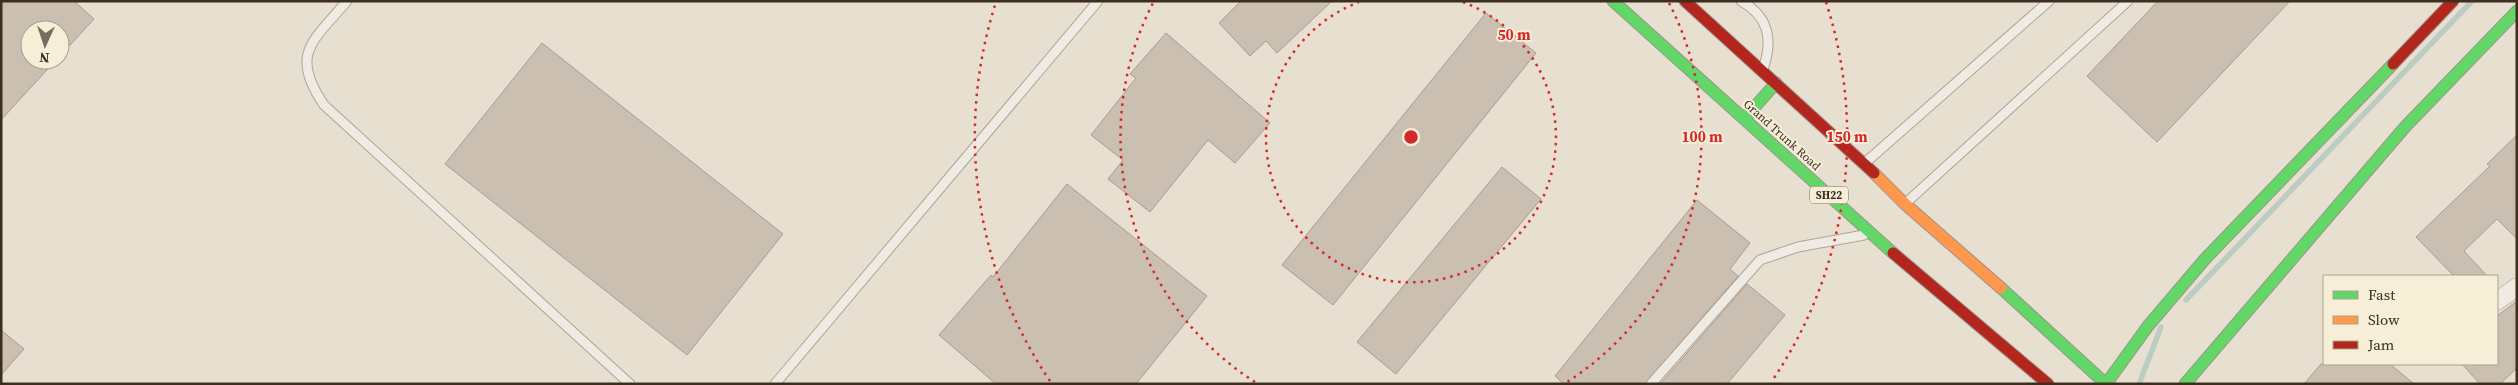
<svg xmlns="http://www.w3.org/2000/svg" width="2518" height="385" font-family="'Source Serif 4',serif">
	<style>
		.lines { fill: none; stroke-linecap: round; stroke-linejoin: round }
		.stream { stroke: #bcccc2; stroke-width: 5.5 }
		.building { fill: #cbbfb2; stroke: #a89c90 }
		.lane-casing { stroke: #ada599; stroke-width: 11 }
		.street-casing { stroke: #ada599; stroke-width: 19 }
		.fast-casing { stroke: #9c958a; stroke-width: 13 }
		.slow-casing { stroke: #9c958a; stroke-width: 13 }
		.jam-casing { stroke: #9c958a; stroke-width: 13 }
		.lane { stroke: #efebe3; stroke-width: 9 }
		.street { stroke: #efebe3; stroke-width: 18 }
		.fast { stroke: #63d668; stroke-width: 11 }
		.slow { stroke: #ff974d; stroke-width: 11 }
		.jam { stroke: #b3261e; stroke-width: 11 }
		.ring { fill: none; stroke: #d62828; stroke-width: 2.5; stroke-dasharray: 2.5 5 }
		.labels { text-anchor: middle; dominant-baseline: central; stroke-width: 4; stroke-linejoin: round; paint-order: stroke }
		.shield { fill: #f7eed8; stroke: #756857; stroke-width: 1 }
		.shield-label { font-size: 11px; font-weight: bold; fill: #3d2e20 }
		.street-label { font-size: 12px; fill: #3d2e20; stroke: #f7eed8 }
		.centre { fill: #d62828; stroke: #f7eed8; stroke-width: 2.5 }
		.ring-label { font-size: 15px; text-anchor: middle; font-weight: bold; fill: #d62828; stroke: #f7eed8; stroke-width: 4; stroke-linejoin: round; paint-order: stroke }
	</style>
	<rect width="100%" height="100%" fill="#e7e0d1"/>
	<g class="lines">
		<path class="stream" d="M2186,300L2472,1
			M2139,384L2161,327"/>
	</g>
	<path class="building" d="M1,1H74L94,19L60,56V30H30V60H56L1,120Z
		M1241,1H1332L1277,53L1266,41L1250,56L1219,23Z
		M2158,1H2290L2157,142L2087,76Z
		M1486,13L1536,53L1333,305L1282,265Z
		M1166,33L1270,123L1235,163L1208,140L1150,212L1108,179L1123,160L1091,135L1136,78L1130,74Z
		M542,43L783,234L687,355L445,164Z
		M2517,135V239L2497,219L2464,251L2487,276H2454L2416,237L2490,166L2487,164Z
		M1502,167L1541,199L1396,374L1357,342Z
		M1067,184L1207,296L1136,384H996L939,335L991,275L993,277Z
		M1697,200L1750,243L1730,269L1738,276L1645,384H1564L1555,376Z
		M1747,284L1785,315L1727,384H1660Z
		M2517,301V368L2500,384H2480L2462,364H2497V316Z
		M1,330L24,349L1,375Z
		M2321,364H2390L2414,384H2304Z"/>
	<g class="lines">
		<defs>
			<path id="lane" d="M347,1C313,41 289,54 324,105L630,384
				M1741,1C1768,16 1773,38 1764,66
				M1866,162L2049,1
				M1907,202L2128,1
				M775,384L1098,1
				M1651,384L1760,260L1798,247L1864,235"/>
			<path id="street" d="M2497,301L2517,287"/>
			<path id="fast" d="M1613,1L1893,253
				M1744,119L1776,83
				M2001,288L2106,384
				M2106,384L2148,326L2205,259L2393,64
				M2185,384L2405,127L2517,11"/>
			<path id="slow" d="M1874,173L1905,204L2001,288"/>
			<path id="jam" d="M1685,1L1874,173
				M2393,64L2453,1
				M1893,253L2048,384"/>
		</defs>
		<use href="#lane" class="lane-casing"/>
		<use href="#street" class="street-casing"/>
		<use href="#fast" class="fast-casing"/>
		<use href="#slow" class="slow-casing"/>
		<use href="#jam" class="jam-casing"/>
		<use href="#lane" class="lane"/>
		<use href="#street" class="street"/>
		<use href="#fast" class="fast"/>
		<use href="#slow" class="slow"/>
		<use href="#jam" class="jam"/>
	</g>
	<g class="ring">
		<path d="M1463 2A145 145 0 1 1 1359 2"/>
		<path d="M1255 382A291 291 0 0 1 1153 3M1669 3A291 291 0 0 1 1567 382"/>
		<path d="M1050 381A436 436 0 0 1 996 2M1826 2A436 436 0 0 1 1772 381"/>
	</g>
	<g class="labels">
		<rect class="shield" x="1810" y="186.5" width="38" height="17" rx="4"/>
		<g class="shield-label">
			<text x="1829" y="195">SH22</text>
		</g>
		<g class="street-label">
			<text transform="translate(1782 135) rotate(42)">Grand Trunk Road</text>
		</g>
	</g>
	<circle cx="1411" cy="137" r="8" class="centre"/>
	<g class="ring-label">
		<text x="1514" y="40">50 m</text>
		<text x="1702" y="142">100 m</text>
		<text x="1847" y="142">150 m</text>
	</g>
	<rect width="2518" height="385" fill="none" stroke="#3d2e20" stroke-width="5"/>
	<rect x="2323" y="275" width="175" height="90" fill="#f7eed8" stroke="#ada18e"/>
	<rect x="2333" y="291" width="25" height="8" fill="#63d668" stroke="#ada18e"/>
	<text x="2368" y="300" font-size="15" fill="#3d2e20">Fast</text>
	<rect x="2333" y="316" width="25" height="8" fill="#ff974d" stroke="#ada18e"/>
	<text x="2368" y="325" font-size="15" fill="#3d2e20">Slow</text>
	<rect x="2333" y="341" width="25" height="8" fill="#b3261e" stroke="#ada18e"/>
	<text x="2368" y="350" font-size="15" fill="#3d2e20">Jam</text>
	<g transform="translate(45 45) rotate(183)"><circle r="24" fill="#f7eed8" stroke="#ada18e"/>
	<path d="M0-4L9 19L0 12L-9 19Z" fill="#786c5e"/>
	<text y="-8" font-size="14" font-weight="bold" text-anchor="middle" fill="#3d2e20">N</text>
	</g>
</svg>
